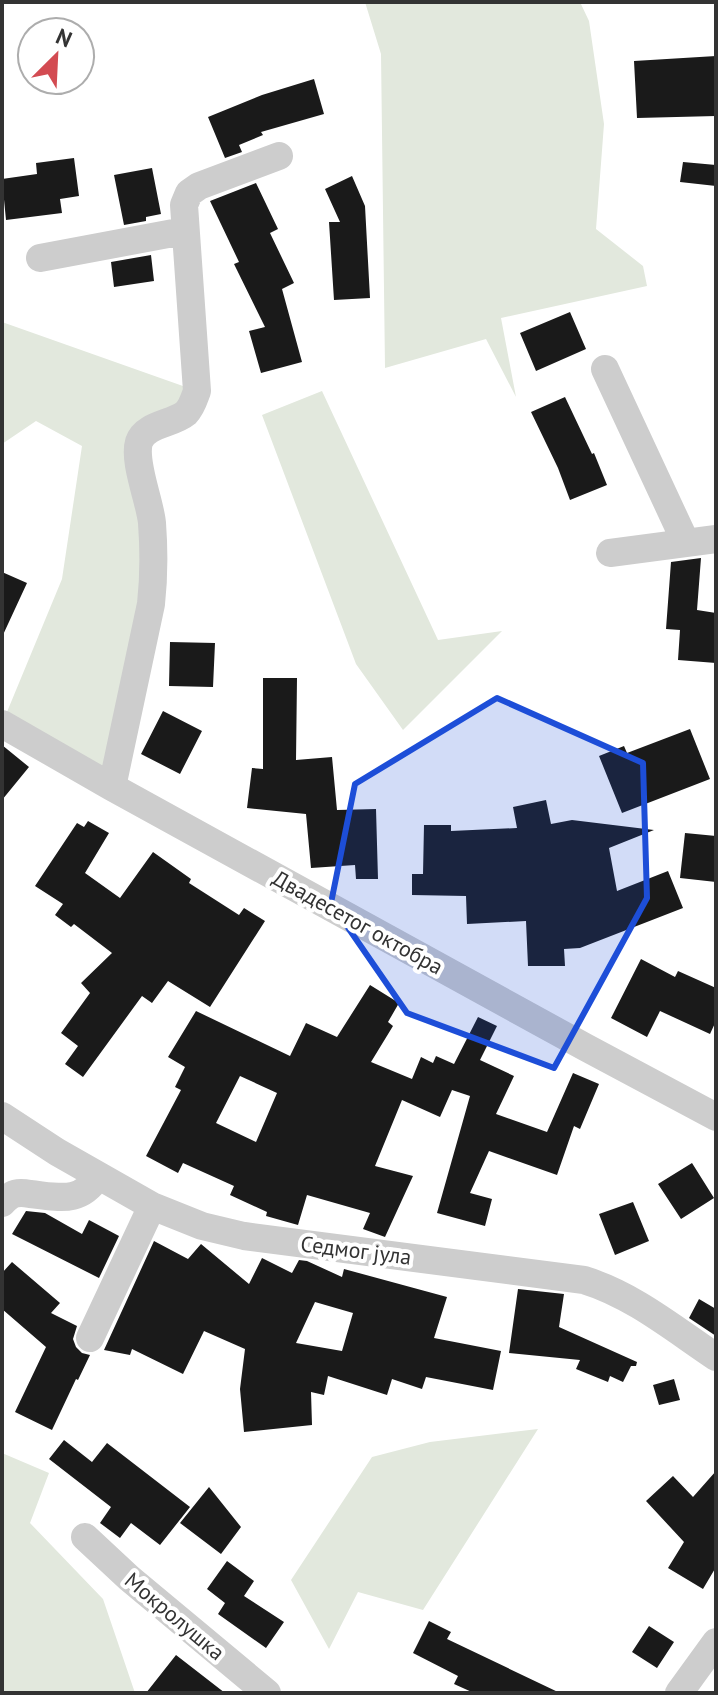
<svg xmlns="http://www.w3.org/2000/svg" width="718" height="1695" font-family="'PT Sans',sans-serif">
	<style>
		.green { fill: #e2e8dd }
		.building { fill: #1a1a1a; fill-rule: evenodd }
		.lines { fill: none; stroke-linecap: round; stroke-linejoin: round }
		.minor { stroke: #cdcdcd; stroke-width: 28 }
		.marked { fill: #1d4ed8; fill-opacity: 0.2; stroke: #1d4ed8; stroke-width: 6; stroke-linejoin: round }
		.labels { text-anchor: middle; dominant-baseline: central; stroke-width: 8; stroke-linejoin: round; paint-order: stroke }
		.street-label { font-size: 22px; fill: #333; stroke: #fff }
	</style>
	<rect width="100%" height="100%" fill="#fff"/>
	<path class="green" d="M365,2H580L589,21L604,124L596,229L643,266L647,286L501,318L516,397L486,339L385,368L381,54Z
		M2,322L197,391L147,432L152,520L112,787L2,724L62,579L82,446L36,421L2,444Z
		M322,391L438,640L502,631L403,730L356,664L262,415Z
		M538,1429L423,1610L358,1592L329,1649L291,1580L372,1457L430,1442Z
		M2,1453L49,1473L30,1523L103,1599L135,1693H2Z"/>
	<path class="building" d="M716,56V116L637,118L634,61Z
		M314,79L324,114L261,132L263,135L239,145L242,152L225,158L208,117L262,95Z
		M74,158L79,196L60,199L62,213L6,220L2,179L37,174L36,163Z
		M683,162L716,165V186L680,182Z
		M152,168L161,214L146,217V221L124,225L114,175Z
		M352,176L365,206L370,298L334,300L329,222H340L325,189Z
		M256,183L278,229L270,233L294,283L282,289L302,362L261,373L249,331L265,327L234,264L239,262L210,201Z
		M151,255L154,281L114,287L111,262Z
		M570,312L586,349L536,371L520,333Z
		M565,397L592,454L594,453L607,485L570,500L558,468L531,412Z
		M701,558L697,610L716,613V663L678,660L680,630L666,629L671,562Z
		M2,572L27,583L2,637Z
		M170,642L215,643L213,687L169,686Z
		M263,678H297L296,760L332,757L337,810L376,809L378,879H356L355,865L311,868L306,814L247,808L252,768L263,769Z
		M163,711L202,731L180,774L141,754Z
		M690,729L710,779L622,813L599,756L624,746L627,753Z
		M2,745L29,767L2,800Z
		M546,800L551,824L572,820L654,830L609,848L617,891L668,871L683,908L580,948L564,949L565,966H528L526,921L467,924L466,896L412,895V874H423L424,825H451V831L517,828L513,807Z
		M88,821L109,833L85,873L120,898L153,852L191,879L189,883L239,915L244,908L265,921L210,1007L168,981L152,1003L142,996L83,1077L65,1064L78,1046L61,1033L90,993L81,983L112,953L74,924L71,927L55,915L63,904L35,886L77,823L84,827Z
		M685,833L716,836V882L680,878Z
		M641,959L675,977L678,971L716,988V1021L710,1034L660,1011L647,1037L611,1018Z
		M370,985L399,1003L388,1022L393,1026L371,1062L412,1079L421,1057L433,1063L436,1056L454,1064L478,1017L497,1026L480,1060L514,1076L496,1114L547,1132L573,1073L599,1084L580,1129L574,1126L557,1175L489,1151L470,1193L492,1199L485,1226L437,1213L470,1096L452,1090L440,1117L402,1100L375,1166L413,1176L385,1237L363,1229L370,1213L307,1195L298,1225L266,1216L267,1212L230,1195L234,1186L183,1163L178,1173L146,1156L181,1090L175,1087L185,1067L168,1057L196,1011L290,1056L306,1023L337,1037ZM240,1076L277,1093L256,1142L216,1123Z
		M692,1163L714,1198L681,1219L658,1184Z
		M633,1202L649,1241L615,1255L599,1214Z
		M26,1211L45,1213L82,1234L89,1220L119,1236L99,1278L12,1234Z
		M154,1241L188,1259L201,1244L249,1284L262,1258L292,1273L299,1260L307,1261L342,1277L344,1269L447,1297L434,1338L501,1351L493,1390L426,1377L422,1389L392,1379L387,1395L328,1376L324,1395L311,1392L312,1425L244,1432L240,1389L245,1349L204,1331L183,1374L132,1349L130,1355L104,1350ZM315,1302L353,1313L342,1351L296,1343Z
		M12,1262L60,1303L51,1313L77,1326L73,1339L76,1347L82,1353L90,1355L78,1380L76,1379L52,1430L15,1412L46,1347L2,1309V1273Z
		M518,1289L564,1294L559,1327L637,1362L636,1366H631L623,1382L610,1376L608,1382L576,1369L580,1360L509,1353Z
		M699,1299L716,1309V1336L689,1318Z
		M674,1379L680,1400L659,1405L653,1385Z
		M64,1440L92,1462L107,1443L190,1507L160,1545L131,1523L120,1538L100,1523L111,1507L49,1459Z
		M716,1471V1567L703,1589L668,1568L684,1542L646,1501L673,1476L693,1497Z
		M209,1487L241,1527L221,1554L180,1523Z
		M227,1561L254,1581L244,1596L284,1622L266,1648L218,1614L225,1603L207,1589Z
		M429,1621L451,1632L447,1639L560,1693H474L454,1684L458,1676L413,1653Z
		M649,1626L674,1642L657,1668L632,1652Z
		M176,1655L225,1693H146Z"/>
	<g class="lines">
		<path class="minor" d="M40,258L184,231
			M605,369L686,543
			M610,553L716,539
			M2,724L112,787L585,1047L716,1117
			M112,787L151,604C154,577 154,550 152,523C150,501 133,462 139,442C145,424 173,424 186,413C192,407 194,399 197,391L184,205L189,193L199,186L279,156
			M2,1116L57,1152L152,1206L202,1226L244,1236L584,1280C633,1295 674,1329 716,1357
			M2,1203C3,1202 10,1195 12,1195C17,1192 25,1193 30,1194C60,1197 80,1204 98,1176
			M90,1338L152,1206
			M85,1537L129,1578L267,1693
			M679,1693L716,1642"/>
	</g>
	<path class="marked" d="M497,698L643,763L647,898L554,1068L407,1013L331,903L355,784Z"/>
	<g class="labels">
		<g class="street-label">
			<text transform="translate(358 922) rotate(29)">Двадесетог октобра</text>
			<text transform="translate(356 1250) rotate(7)">Седмог јула</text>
			<text transform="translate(175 1616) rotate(40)">Мокролушка</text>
		</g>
	</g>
	<rect width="718" height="1695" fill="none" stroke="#333333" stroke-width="8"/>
	<g transform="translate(56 56) rotate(24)"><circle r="38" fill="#ffffff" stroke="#adadad" stroke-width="2"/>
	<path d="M0-6L14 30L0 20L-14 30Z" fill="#d34b52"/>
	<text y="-12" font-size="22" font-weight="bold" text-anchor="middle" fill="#333333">N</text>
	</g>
</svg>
